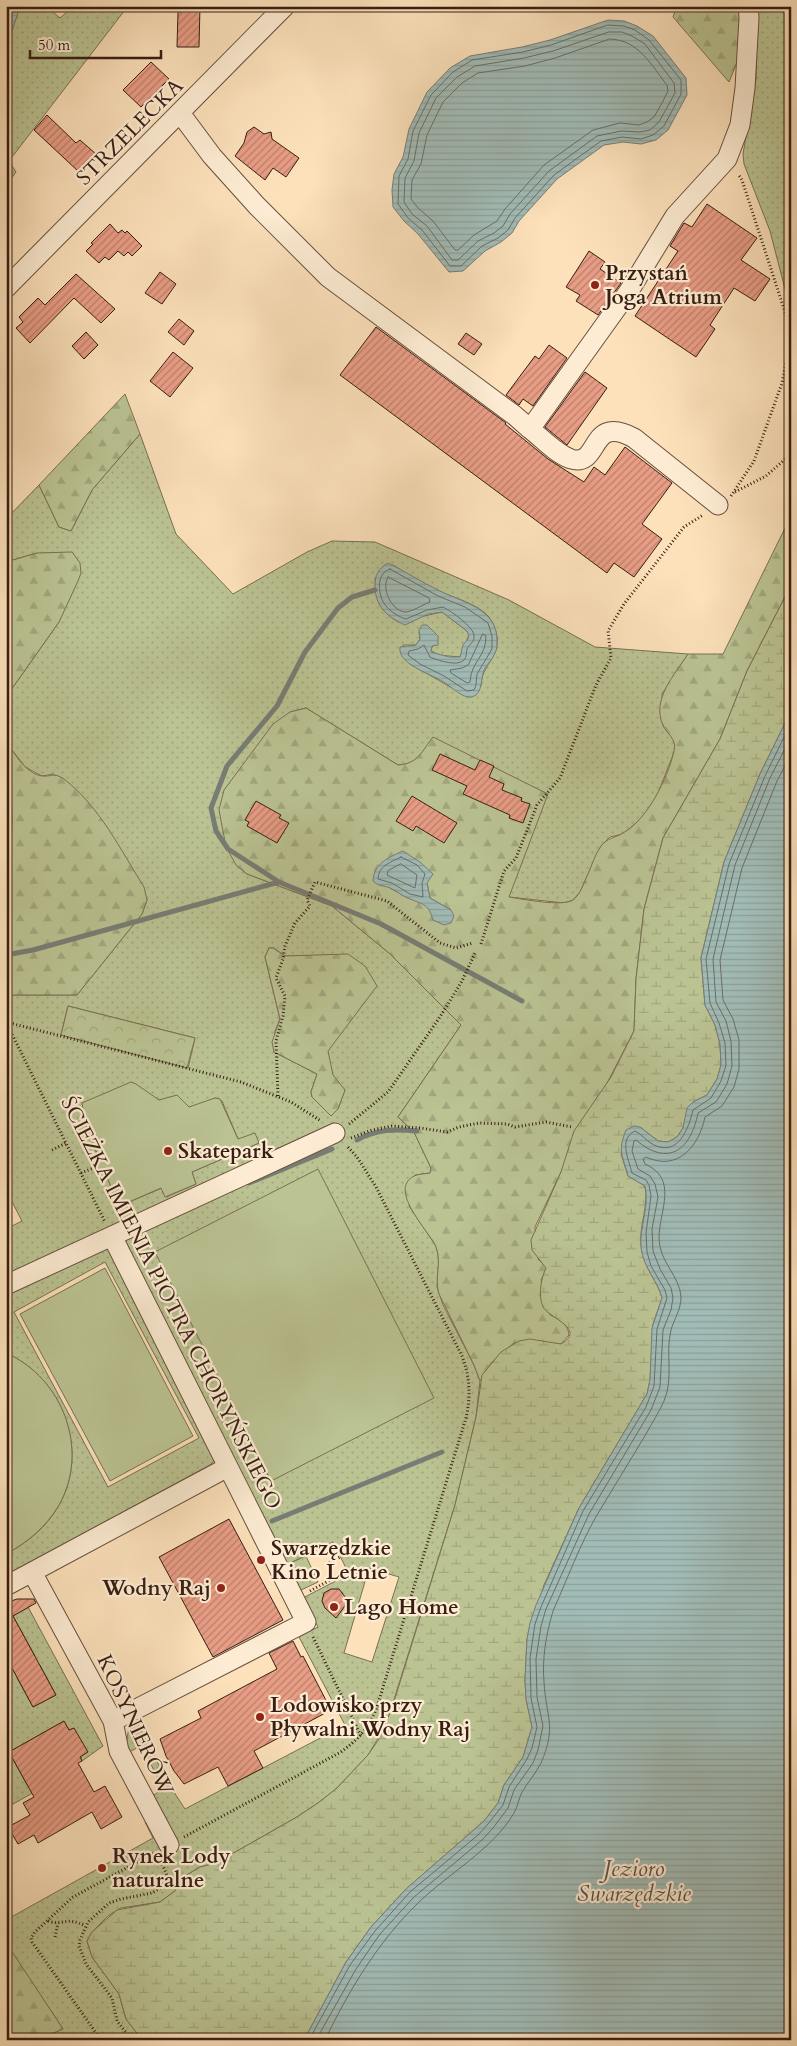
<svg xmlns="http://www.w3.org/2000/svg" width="797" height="2046" font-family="Cardo,serif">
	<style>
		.grass { fill: url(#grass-dots); stroke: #797053; fill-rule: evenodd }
		.forest { fill: url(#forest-firs); stroke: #797053; fill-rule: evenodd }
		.wetland { fill: url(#wetland-marsh); stroke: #797053 }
		.park { fill: url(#park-crowns); stroke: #797053 }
		.garden { fill: #bbc393; stroke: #797053 }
		.water { fill: url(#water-rules); stroke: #777d75 }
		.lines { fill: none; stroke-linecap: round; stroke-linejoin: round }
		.shore { stroke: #6c6d65; stroke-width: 1 }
		.stream { stroke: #777d75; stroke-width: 5 }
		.building { fill: url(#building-hatch); stroke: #371e13 }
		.minor-casing { stroke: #684f3d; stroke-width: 21 }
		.path { stroke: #371e13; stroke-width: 3; stroke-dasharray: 1 2.5; stroke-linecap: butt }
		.minor { stroke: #fdecd3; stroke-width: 19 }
		.poi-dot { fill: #8f2418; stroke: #fdecd3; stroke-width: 2 }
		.labels { text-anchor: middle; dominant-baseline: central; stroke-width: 4.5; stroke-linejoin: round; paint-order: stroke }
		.street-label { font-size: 21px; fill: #371e13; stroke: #fdecd3 }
		.poi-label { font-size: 21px; font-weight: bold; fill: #371e13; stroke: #fdecd3; text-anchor: start }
		.water-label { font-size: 22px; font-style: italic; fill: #574d44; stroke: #fdecd3 }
	</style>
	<defs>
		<pattern id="grass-dots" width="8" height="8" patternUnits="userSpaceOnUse" patternTransform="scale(1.25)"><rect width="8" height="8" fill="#bbc393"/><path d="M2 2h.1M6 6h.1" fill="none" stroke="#a1a77e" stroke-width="1.8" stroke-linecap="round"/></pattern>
		<pattern id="forest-firs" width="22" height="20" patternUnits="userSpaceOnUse" patternTransform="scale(1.25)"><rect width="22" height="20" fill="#bbc393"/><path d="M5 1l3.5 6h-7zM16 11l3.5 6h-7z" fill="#a1a77e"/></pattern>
		<pattern id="wetland-marsh" width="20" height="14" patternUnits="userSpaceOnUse" patternTransform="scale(1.25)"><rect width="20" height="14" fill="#bbc393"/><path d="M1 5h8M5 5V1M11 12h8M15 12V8" fill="none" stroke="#a1a77e"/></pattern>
		<pattern id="park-crowns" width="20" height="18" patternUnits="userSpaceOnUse" patternTransform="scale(1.25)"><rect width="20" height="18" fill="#bbc393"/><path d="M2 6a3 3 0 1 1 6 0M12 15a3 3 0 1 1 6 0" fill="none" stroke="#a1a77e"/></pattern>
		<pattern id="water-rules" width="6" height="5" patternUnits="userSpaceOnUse" patternTransform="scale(1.25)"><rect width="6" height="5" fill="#a1bcb7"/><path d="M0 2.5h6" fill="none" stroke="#8ba19c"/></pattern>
		<pattern id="building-hatch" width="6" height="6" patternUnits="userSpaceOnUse" patternTransform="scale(1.25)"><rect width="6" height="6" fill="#e89d85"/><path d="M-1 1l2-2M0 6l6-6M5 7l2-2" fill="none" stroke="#bd7f6c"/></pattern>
	</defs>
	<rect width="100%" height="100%" fill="#fce1bb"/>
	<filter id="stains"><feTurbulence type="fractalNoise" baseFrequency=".004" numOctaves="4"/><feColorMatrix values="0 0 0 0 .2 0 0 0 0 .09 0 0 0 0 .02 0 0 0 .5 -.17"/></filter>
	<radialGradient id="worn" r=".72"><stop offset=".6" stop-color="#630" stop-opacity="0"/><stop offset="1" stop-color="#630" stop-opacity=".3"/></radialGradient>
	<path class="grass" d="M20,6H46L60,18L74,6H128L9,161L16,172L6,186V50Z
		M757,6H791V312L770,231L744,164L743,154L756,79Z
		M140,434L176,534L233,594L307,552L332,541L375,542L509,600L595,647L688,654L662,694L663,726L674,739L675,750L656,798L642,818L623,834L610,837L601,846L580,892L573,900L564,903L509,897L433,737C422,752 418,764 398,765L306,708L290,712L236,865L247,874L332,906L389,953L461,1025L398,1117L414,1132L432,1170L430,1173L415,1175L409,1206L436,1246L439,1259L437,1287L443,1305L474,1365L480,1381L476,1417L455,1505L386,1725L368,1755L337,1788L318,1803L297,1817L216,1863L200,1867L190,1873L184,1877L175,1891L160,1902L121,1908L108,1916L92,1932L87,1941L92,1957L119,1994L126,2019L142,2040H36L63,2029L13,1954L6,1958V1920L153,1838L145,1822L161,1813L152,1796L164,1789L141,1746L129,1752L126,1744L129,1728L137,1722L168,1783L185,1809L345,1725L299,1637L318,1627L303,1598L349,1574L333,1542L286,1565L215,1460L210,1465L6,1575V1554C28,1542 47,1527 59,1505C90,1451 63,1378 6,1353V1229L22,1221L6,1190V995H77L142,914L147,900L54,774L42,776L25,767L6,742V697L59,622L37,553L6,562V519L39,485L59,527L71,531L92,490ZM393,565C408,575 424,584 440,592C453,597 479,605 488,616C492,620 496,631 497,637C500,657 481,666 481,686L454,689L410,664L403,645H416L420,639L419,632L427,625L430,629L434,645L430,650L438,655L460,657L469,635L467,631L442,612L398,622C377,608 377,602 375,578ZM269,948H274L285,956L348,955L327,1051L333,1076L345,1090L338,1109L331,1116L312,1097L311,1092L317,1074L274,1052L275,1031L280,1019L265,957ZM68,1006L195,1038L188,1068L61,1035ZM175,1096C181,1098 182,1102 187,1106C194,1110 209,1101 215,1098L222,1101L238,1139L259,1143L192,1172L196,1184L166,1197L162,1188L122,1205L116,1199L104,1170L98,1173L93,1162L99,1159L87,1129L156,1099L161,1100ZM105,1262L199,1438L108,1487L14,1312ZM369,1568L399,1577L372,1662L344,1653Z
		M28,1607L103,1746L82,1761L74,1728L69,1730L64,1721L9,1752L27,1785L77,1768L6,1808V1663L10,1670L35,1656L13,1616ZM40,1665L56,1695L33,1707L17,1678Z"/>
	<path class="forest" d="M677,6H740V55L729,82L673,17Z
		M125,394L140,434L92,490L71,531L59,527L39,485Z
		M791,516V585L747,671L720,739L663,838L644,909L636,979L634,1031L561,1172L535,1227L538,1259L547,1268L541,1280L550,1315C559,1319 568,1324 569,1335L561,1344L514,1343L491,1363L480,1381L474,1365L439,1294C434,1278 442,1263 436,1247C430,1232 387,1190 414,1176C418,1174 425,1174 430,1173L431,1168L414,1132L398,1117L461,1025L389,953L332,906L247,874L236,865L226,847L219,810L224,790L273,724L290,712L306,708L398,765C418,764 422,751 433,737L548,794L509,897C522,899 563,907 573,900C581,894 584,882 588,874C592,865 595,854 601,846C607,838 615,838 623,833C647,820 668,778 674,751C677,738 667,735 663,725C651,700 675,674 688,654H723ZM427,883L430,898L451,910H430L422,902L408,898L390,888Z
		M72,552L80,563L81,573L78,581L59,622L6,697V562L37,553Z
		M6,742C16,755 25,773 42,776C51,777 54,772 64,779C100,807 120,849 144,887L147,900L142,914L77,995H6Z
		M269,948H273L285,956L348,954L365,966L377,986L328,1051L333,1075L345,1090L338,1109L331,1116L312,1097L311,1092L317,1074L274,1052L272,1042L280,1019L265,957Z
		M13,1953L63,2029L36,2040H6V1958Z"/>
	<path class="wetland" d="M791,585V711L760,774L724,862L701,958L705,1005L715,1025L720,1044L721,1065L717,1079L707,1095L693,1102L688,1108L683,1128L677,1137L668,1142L658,1141L640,1127L621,1154L628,1176L645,1186C649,1206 639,1225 641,1244C643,1269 657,1279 662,1298L653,1324L650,1380L647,1394L579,1508L544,1585L527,1639L525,1680L526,1699L532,1727L523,1757L504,1785L498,1803L484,1821L406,1889L371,1927L346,1962L304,2040H142L126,2019L119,1994L92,1957L87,1941L92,1932L117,1910L160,1902L175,1891L180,1880L190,1873L200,1867L216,1863L297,1817L318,1803L337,1788L368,1755L379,1739L392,1708L455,1505L476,1417L482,1375L501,1352L519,1341L530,1339L561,1344C587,1329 549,1318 543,1307C538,1296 541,1278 546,1268L532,1250L531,1240L561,1172L574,1131L611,1077L634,1031L636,979L644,909L663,838L720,739L747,671Z"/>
	<path class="park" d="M68,1006L195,1038L187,1068L61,1035Z
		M306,1556L318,1582L299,1591L286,1565Z"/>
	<path class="garden" d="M131,1082L136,1084L159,1100L177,1095L189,1107L215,1098L220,1099L238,1139L255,1133L259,1143L192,1172L196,1184L165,1197L161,1188L122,1205L116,1199L104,1170L98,1173L93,1161L99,1158L87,1129L82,1103Z
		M318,1169L434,1398L271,1481L155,1252Z
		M105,1268L193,1436L110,1481L20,1314Z
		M6,1353C63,1378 90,1450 59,1505C46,1527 28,1542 6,1554Z"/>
	<path class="water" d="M6,6H20L6,50Z
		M608,20L624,21L637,26L653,36L686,78L687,95L668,130L656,140L641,144L623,142L604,145L557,179L519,221L512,233L501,242L485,251L463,271L449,272L418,234L404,221L393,207L392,190L394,174L403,157L409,129L427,92L450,68L470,56L522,47L550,40Z
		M388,563C405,571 421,582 438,590C461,602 498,608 497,641C497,646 497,650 494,655C492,660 488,663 485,668C480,676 484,694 472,697C462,699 450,685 442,681C431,674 397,664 400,647L416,645L420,639L419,630L422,625H427L438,636V645L432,646L431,652L449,657H460C462,653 461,649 463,645C467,639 471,639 467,631L442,612L428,614L405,625C387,617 375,606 375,586C375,575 378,569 388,563Z
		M791,711V2040H304L346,1962L371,1927L406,1889L484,1821L498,1803L504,1785L523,1757L532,1727L526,1699L525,1680L527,1639L530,1623L536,1605L579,1508L647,1394L650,1380L652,1328L662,1298C658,1281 644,1269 641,1248C639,1227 650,1207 645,1186L628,1176C623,1155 617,1152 626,1130L634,1126L640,1127L658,1141L668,1142L677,1137L683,1128L687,1108L693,1102L707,1095L717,1079L721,1065L720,1044L715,1025L705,1005L701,958L724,862L760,774Z
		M403,851L420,862L433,874L427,883L430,898L451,910L454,916L451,923L444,925L433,920C428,902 422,905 408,898C402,896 397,891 390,888C383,885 379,887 373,881C374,863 388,858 403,851Z"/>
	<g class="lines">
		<path class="shore" d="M608,25L624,26L635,30L649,40L681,80V94L664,126L653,135L641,139L622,137L601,141L554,175L515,218L508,230L498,238L482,246L461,266H450L422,230L408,218L398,204L399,176L408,159L413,131L431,95L453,72L472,60L523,52L551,45Z
			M609,32H622L632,36L645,44L674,83L675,93L659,122L650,130L640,132L621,131L597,136L549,171L510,214L503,226L494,233L478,241L458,260H452L427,226L412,214L404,202L405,178L414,161L419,133L436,98L457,77L475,66L524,58L553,51Z
			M610,39C639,40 651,65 667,85L668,91L662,103L654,117L647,122L639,125L620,123L593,130L544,165L505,209L497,221L474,235L458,250H455L433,221L418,208L411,199L412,180L421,164L427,135L443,102L462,83L478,73L525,66L555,58Z
			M390,569L438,596L465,607L488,623L492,636V649L477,674L476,685L474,690L467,691L444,676L420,664L408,655L409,651L418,649L424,645L430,657C437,660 457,667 464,660C467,657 466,653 467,649C469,644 475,642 474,636C474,627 451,611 443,607L427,610L406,619C399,617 391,612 386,606C378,597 375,573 390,569Z
			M388,577L429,598L430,602C424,604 410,613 404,612C391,609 381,589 388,577Z
			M483,634L486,636C486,658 471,661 470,682L467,683L451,673L450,670L462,668L468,665Z
			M401,857L417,865L425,874L422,883L423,897L410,894L392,883L378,879C378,866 391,862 401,857Z
			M401,864L417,875L415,888L387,875L388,871Z
			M309,2040L350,1965L375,1931L410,1892L478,1835L488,1824L503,1805L509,1787L527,1759L532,1748L537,1727L531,1698L530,1658L535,1624L541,1607L583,1511L646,1407L654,1386L657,1329L667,1298L665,1290L651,1266L647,1252L646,1233L651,1196L649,1185L646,1180L632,1173C629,1160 618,1139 635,1131C642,1134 647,1142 654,1145C679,1157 689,1127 693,1110L711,1098L721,1081L726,1065L725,1043L719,1023L710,1003L706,959L729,864L765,776L791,723
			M316,2040L356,1969L380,1934L414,1897L482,1840L493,1828L508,1808L514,1790L533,1763L538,1750L543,1726L537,1697L536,1659L541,1626L546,1609L589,1514L651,1410L660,1387L663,1330L671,1310L673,1298L671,1288L660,1269L653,1251L652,1229L658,1197L655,1184L650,1176L638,1169L632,1151L634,1141L636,1140C669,1168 691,1149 698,1113L716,1102L727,1084L732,1066L731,1041L726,1021L716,1002L713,959L735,865L770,778L791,737
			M325,2040C349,1990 378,1942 418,1903C449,1873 492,1850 514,1813C518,1806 519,1798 522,1792C528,1782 536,1773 541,1763C557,1726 546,1718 544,1682C542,1658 546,1635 553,1611C567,1580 580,1544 597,1515C613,1488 630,1461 646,1434C652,1423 659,1412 664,1401C674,1378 665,1353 671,1330C674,1319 681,1310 681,1297C680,1276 659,1262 659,1238C659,1211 679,1179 645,1164L643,1159L646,1157C678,1172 699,1146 705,1117L722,1106L734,1087L739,1069V1040L733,1019L723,1000L720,960L742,868L777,781L791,754"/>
		<path class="stream" d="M6,785C12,807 12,828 6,850
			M279,882L228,849L216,831L211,808L227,766L277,706L305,652L338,608L352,597L375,590
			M6,955L33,950L279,882L381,924L522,1001
			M357,1140C377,1129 395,1129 417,1131
			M249,1183L332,1149
			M272,1521L442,1452"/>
	</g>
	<path class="building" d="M181,6H200L199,47H177L178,12H181Z
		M151,62L169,79L141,107L123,90Z
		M47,115L76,143L80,140L96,154L79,172L34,130Z
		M254,127L264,134L271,132L272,139L299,158L286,177L273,168L265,180L235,156L244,143L247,132Z
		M707,204L757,238L741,260L770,279L755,301L734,288L710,325L715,329L696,357L635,316L678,251L670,246L684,223L692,227Z
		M110,224L118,233L122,230L125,233L127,231L142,246L132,256L128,252L124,256L118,251L109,260L105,257L99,263L86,251L93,244L91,243Z
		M589,251L605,262L600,269L621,283L598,315L576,301L580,295L566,287Z
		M160,272L176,284L162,304L145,293Z
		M76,274L115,309L101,323L74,298L30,343L16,328L23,322L19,317L38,298L45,305Z
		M179,319L194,331L184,345L168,332Z
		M376,327L506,423L505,424L548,459L584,482L594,467L605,475L625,447L672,483L642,524L662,539L634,577L614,563L607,573L340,375Z
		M86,332L98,345L84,359L72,346Z
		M466,333L482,344L474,355L458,344Z
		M549,345L567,358L533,406L523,399L519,405L506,395L535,356L539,359Z
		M173,352L193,368L170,397L150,381Z
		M585,372L607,388L567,445L545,427Z
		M440,754L475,770L480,760L494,766L489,777L504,784L502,790L522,798L521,801L530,804L523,823L509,818L510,815L463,794L467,786L432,770Z
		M412,796L457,823L444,843L416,826L413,831L396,821Z
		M256,801L281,815L279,818L289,823L277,843L247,826L249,822L245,820Z
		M229,1519L283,1620L213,1657L159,1557Z
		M331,1589H339L346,1598L345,1606L336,1618L325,1608L322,1601L324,1593Z
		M17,1599H34L36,1603L13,1616L56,1695L33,1707L12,1668L6,1672V1603Z
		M293,1641L301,1657L303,1656L331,1710L254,1751L263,1768L228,1786L218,1767L184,1784L174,1771L166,1756L160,1739L201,1718L198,1711L277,1669L269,1653Z
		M64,1721L69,1730L74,1728L88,1752L80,1757L82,1761L78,1763L94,1792L105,1786L122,1817L101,1829L92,1812L38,1843L34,1835L18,1844L8,1827L30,1815L23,1803L34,1797L9,1752Z"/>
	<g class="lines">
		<defs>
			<path id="minor" d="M180,113L212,156L257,206L328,277L514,415L530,429
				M6,288L285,6
				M718,505L634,438C588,413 601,468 571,459C556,454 542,438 530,429L629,291L675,216L727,159L740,125L745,88L749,18L748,6
				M112,1236L306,1622L113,1721
				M6,1285L335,1133
				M32,1572L113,1721L119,1751L169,1845
				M6,1586L228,1467"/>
		</defs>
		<use href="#minor" class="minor-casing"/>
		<path class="path" d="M735,492L766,476L791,454
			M731,496L754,461L782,383L789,348L786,315L742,180L738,174
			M481,944L504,871L516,858L537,805L560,778L596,685L611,658L608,631L624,604L684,527L703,515
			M6,1022L241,1082L291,1102L321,1121
			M6,1022L105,1222
			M278,1096L276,1041L283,1016L285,996L276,978L283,959L285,946L295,923L310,906L307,900L315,882L387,901L440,943L456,948L473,943
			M349,1124L388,1092L440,1017L462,981L476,951
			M351,1138L372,1130L392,1126L420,1128L447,1132L459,1127L479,1123L507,1124L515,1127L546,1122L572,1127
			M52,1150L66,1143
			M81,1173L96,1167
			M310,1591L334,1578L327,1564L361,1546
			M313,1637L361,1736
			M184,1837L339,1753C356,1742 368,1729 376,1710L466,1418C471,1396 470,1377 462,1356L376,1187L357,1157L347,1146
			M48,1921C62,1926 68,1916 85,1926
			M55,1937L58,1923
			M101,2040L32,1942L31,1938L35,1932L73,1897L154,1853
			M132,2040L117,2021L112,1998L86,1964L79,1946L80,1940L88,1922L109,1903L121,1899L152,1893L164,1886L168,1878L161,1861"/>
		<use href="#minor" class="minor"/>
	</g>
	<g class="poi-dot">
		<circle cx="595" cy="285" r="5"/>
		<circle cx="168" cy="1151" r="5"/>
		<circle cx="261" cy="1560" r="5"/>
		<circle cx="221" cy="1588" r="5"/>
		<circle cx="334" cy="1607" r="5"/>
		<circle cx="260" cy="1717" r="5"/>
		<circle cx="102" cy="1868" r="5"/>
	</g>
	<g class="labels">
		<g class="street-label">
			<text transform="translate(130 132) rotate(-45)">STRZELECKA</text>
			<text transform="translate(171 1303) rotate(63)">ŚCIEŻKA IMIENIA PIOTRA CHORYŃSKIEGO</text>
			<text transform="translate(135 1725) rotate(65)">KOSYNIERÓW</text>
		</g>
		<g class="poi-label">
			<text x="605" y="273">Przystań<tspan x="605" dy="24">Joga Atrium</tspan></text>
			<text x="178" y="1151">Skatepark</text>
			<text x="271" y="1548">Swarzędzkie<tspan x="271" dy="24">Kino Letnie</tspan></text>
			<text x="211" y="1588" text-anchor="end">Wodny Raj</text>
			<text x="344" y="1607">Lago Home</text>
			<text x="270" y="1705">Lodowisko przy<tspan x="270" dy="24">Pływalni Wodny Raj</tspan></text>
			<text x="112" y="1856">Rynek Lody<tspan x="112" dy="24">naturalne</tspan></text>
		</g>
		<g class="water-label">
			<text x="634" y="1869">Jezioro<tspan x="634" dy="25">Swarzędzkie</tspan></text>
		</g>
	</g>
	<rect width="797" height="2046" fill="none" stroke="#fce1bb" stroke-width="25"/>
	<rect x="8" y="8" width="782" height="2031" fill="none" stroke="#371e13" stroke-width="2.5"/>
	<rect x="12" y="12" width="772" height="2021" fill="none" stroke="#371e13"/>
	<path d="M30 50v8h131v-8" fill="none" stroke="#371e13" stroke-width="2.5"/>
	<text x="38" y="50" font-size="15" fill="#371e13" stroke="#fdecd3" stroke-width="4" paint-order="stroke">50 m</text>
	<rect width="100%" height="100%" filter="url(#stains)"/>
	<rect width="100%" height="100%" fill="url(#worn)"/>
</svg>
